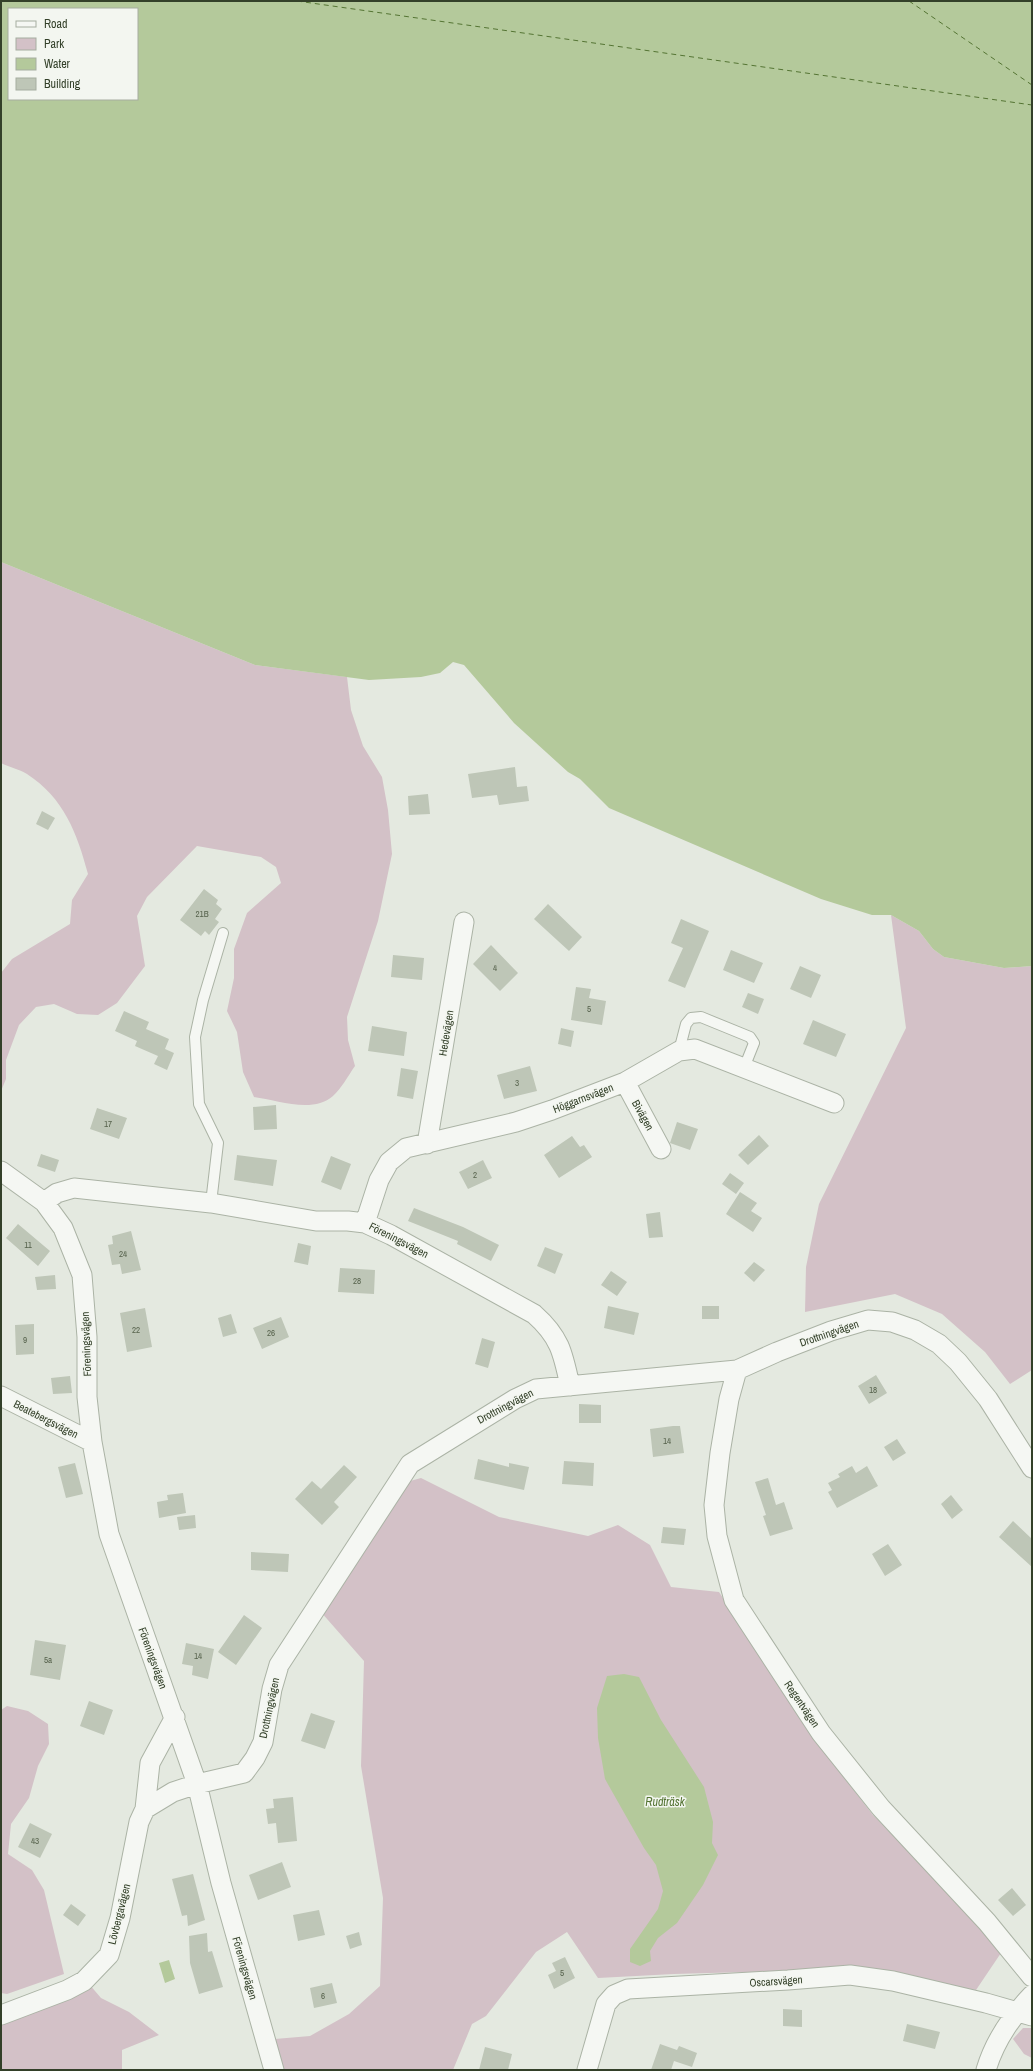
<svg xmlns="http://www.w3.org/2000/svg" width="1033" height="2071" font-family="'Archivo Narrow',sans-serif">
	<style>
		.green { fill: #d3c1c7 }
		.water { fill: #b4c99b; fill-rule: evenodd }
		.lines { fill: none; stroke-linecap: round; stroke-linejoin: round }
		.ferry { stroke: #547433; stroke-width: 1; stroke-dasharray: 5 4; stroke-linecap: butt }
		.building { fill: #bec6b7 }
		.service-casing { stroke: #abb3a5; stroke-width: 12 }
		.minor-casing { stroke: #abb3a5; stroke-width: 21 }
		.service { stroke: #f5f7f3; stroke-width: 10 }
		.minor { stroke: #f5f7f3; stroke-width: 19 }
		.labels { text-anchor: middle; dominant-baseline: central; stroke-width: 3; stroke-linejoin: round; paint-order: stroke }
		.number-label { font-size: 9px; fill: #56624c }
		.street-label { font-size: 11px; fill: #334029; stroke: #f3f6f0 }
		.water-label { font-size: 12px; font-style: italic; fill: #547433; stroke: #f3f6f0 }
	</style>
	<rect width="100%" height="100%" fill="#e4e9e0"/>
	<path class="green" d="M1,562L255,665L347,677L351,710L363,746L382,777L388,810L392,854L378,921L347,1017L348,1040L355,1066C348,1076 341,1089 333,1096C313,1114 277,1100 254,1097L243,1072L237,1032L227,1011L234,978V949L247,913L281,883L276,867L261,857L197,846L147,897L137,916L145,966L117,1003L98,1015L77,1014L54,1004L36,1007L19,1025L6,1060V1079L1,1091V973L12,959L70,924L72,900L88,874C77,833 64,798 27,774C19,769 9,767 1,763Z
		M891,915L919,931L933,949L944,957L1004,968L1032,966V1370L1010,1384L985,1352L942,1314L895,1294L805,1312L806,1267L819,1204L906,1028Z
		M421,1478L499,1517L588,1536L618,1525L650,1545L671,1587L719,1592L827,1756L873,1815L1003,1950L976,1990L862,1969L674,1974L598,1978L567,1932L536,1952L486,2016L472,2024L453,2070H284L275,2039L310,2036L349,2014L380,1986L383,1898L361,1766L364,1661L313,1603L392,1486Z
		M7,1706L28,1711L48,1724L49,1744L38,1766L29,1798L11,1824L8,1854L32,1870L44,1890L64,1974L7,1994L1,1993V1710Z
		M89,1984L101,1998L129,2012L159,2035L122,2050V2070H1V2021Z
		M1023,2028H1032V2058L1024,2054L1013,2039Z"/>
	<path class="water" d="M1,1H1032V966L1004,968L944,957L933,949L919,931L891,915H872L821,899L609,808L580,779L568,772L514,723L464,665L453,662L440,673L421,677L369,680L255,665L1,562ZM9,9H137V99H9Z
		M624,1674L639,1677L661,1720L704,1787L713,1822L712,1843L718,1855L703,1885L677,1923L658,1938L650,1951L651,1961L640,1966L630,1962V1949L658,1909L663,1891L656,1865L644,1848L605,1779L598,1738L597,1708L607,1676Z
		M169,1960L175,1979L165,1983L159,1963Z"/>
	<g class="lines">
		<path class="ferry" d="M297,1L1032,105
			M909,1L1032,85"/>
	</g>
	<path class="building" d="M515,767L517,787L527,786L529,801L499,805L497,795L472,798L468,774Z
		M428,794L430,814L409,815L408,796Z
		M42,811L55,818L48,830L36,824Z
		M204,889L218,900L216,904L222,909L215,919L219,922L209,935L205,931L201,936L180,920Z
		M548,904L582,937L569,951L534,919Z
		M681,919L709,931L685,988L668,981L683,948L671,943Z
		M491,945L518,973L500,991L473,964Z
		M731,950L763,963L754,983L723,970Z
		M393,955L424,958L422,980L391,977Z
		M800,966L821,975L811,998L790,989Z
		M576,987L591,989L589,998L606,1001L602,1025L571,1020Z
		M748,993L764,999L758,1014L742,1007Z
		M124,1011L149,1022L146,1029L169,1039L165,1049L174,1053L167,1070L154,1064L158,1056L135,1046L137,1041L115,1031Z
		M813,1020L846,1034L836,1057L803,1044Z
		M372,1026L407,1032L404,1056L368,1051Z
		M561,1028L574,1031L571,1047L558,1044Z
		M530,1066L537,1091L504,1099L497,1075Z
		M401,1068L418,1071L413,1099L397,1096Z
		M276,1105L277,1129L254,1130L253,1107Z
		M97,1108L127,1118L119,1139L90,1129Z
		M677,1122L698,1129L690,1150L670,1143Z
		M759,1135L769,1146L748,1165L738,1155Z
		M572,1136L580,1147L584,1145L592,1157L559,1178L544,1155Z
		M41,1154L59,1160L55,1172L37,1166Z
		M237,1155L277,1160L273,1186L234,1180Z
		M331,1156L351,1164L341,1190L321,1182Z
		M483,1160L492,1178L468,1189L459,1172Z
		M730,1173L744,1183L736,1194L722,1184Z
		M740,1192L757,1203L751,1211L762,1218L753,1232L726,1214Z
		M414,1208L463,1227L499,1245L491,1261L457,1244L458,1241L408,1221Z
		M660,1212L663,1237L649,1238L646,1214Z
		M18,1224L50,1251L38,1266L6,1238Z
		M131,1231L141,1270L122,1274L120,1264L112,1265L108,1245L113,1244L112,1236Z
		M298,1243L311,1246L308,1265L294,1262Z
		M545,1247L563,1254L555,1274L537,1266Z
		M754,1262L765,1270L754,1282L744,1273Z
		M340,1268L375,1270L374,1294L338,1292Z
		M611,1271L627,1282L617,1296L601,1285Z
		M55,1275L56,1289L37,1290L35,1277Z
		M608,1306L639,1313L634,1335L604,1328Z
		M702,1306H719V1319H702Z
		M145,1308L152,1347L127,1352L120,1313Z
		M231,1314L237,1333L223,1337L218,1318Z
		M281,1317L289,1337L262,1349L253,1328Z
		M34,1324V1354L16,1355L15,1325Z
		M482,1338L495,1342L488,1368L475,1364Z
		M876,1375L887,1393L869,1404L858,1386Z
		M70,1376L72,1393L53,1394L51,1378Z
		M579,1404L601,1405V1423H579Z
		M673,1426H680L684,1453L653,1457L650,1429Z
		M897,1439L906,1453L893,1461L884,1447Z
		M478,1459L509,1467V1463L529,1467L524,1490L474,1479Z
		M564,1461L594,1463L593,1486L562,1484Z
		M75,1463L83,1494L66,1498L58,1467Z
		M344,1465L357,1477L334,1502L339,1507L322,1525L295,1499L312,1481L321,1489Z
		M852,1466L856,1473L867,1466L878,1486L837,1508L828,1492L832,1490L828,1483L840,1477L838,1474Z
		M768,1478L776,1505L784,1502L793,1529L770,1536L763,1516L766,1515L755,1482Z
		M183,1493L186,1513L159,1518L157,1502L168,1500L167,1495Z
		M951,1495L963,1510L952,1519L941,1504Z
		M195,1515L196,1528L179,1530L177,1517Z
		M1013,1521L1032,1539V1567L999,1537Z
		M663,1527L686,1529L684,1545L661,1543Z
		M888,1544L902,1565L885,1576L872,1554Z
		M251,1552L289,1554L288,1572L251,1570Z
		M244,1615L262,1628L236,1665L218,1652Z
		M35,1640L66,1645L60,1680L30,1675Z
		M186,1643L214,1649L208,1679L192,1675L193,1666L182,1664Z
		M89,1701L113,1710L104,1735L80,1726Z
		M311,1713L335,1721L325,1749L301,1741Z
		M293,1797L297,1841L278,1843L276,1823L268,1824L266,1809L274,1808L273,1799Z
		M30,1823L52,1834L40,1858L18,1847Z
		M282,1862L291,1887L258,1900L249,1875Z
		M193,1874L205,1920L188,1926L187,1915L182,1916L172,1879Z
		M1012,1888L1026,1905L1013,1916L998,1900Z
		M71,1904L86,1915L78,1926L63,1915Z
		M319,1910L325,1935L298,1941L293,1915Z
		M359,1932L362,1945L350,1949L346,1936Z
		M207,1933L208,1952L212,1951L223,1987L199,1994L190,1963L189,1936Z
		M565,1957L575,1978L554,1989L548,1975L556,1971L552,1963Z
		M332,1983L337,2003L314,2008L310,1988Z
		M783,2009L802,2010V2027L783,2026Z
		M907,2024L940,2032L935,2049L903,2041Z
		M660,2044L677,2050L679,2046L697,2053L692,2067L674,2061L671,2070H651Z
		M485,2047L512,2054L508,2070H479Z"/>
	<g class="lines">
		<defs>
			<path id="service" d="M679,1051L686,1024L691,1018L701,1017L750,1037L754,1043L744,1068
				M211,1203L218,1143L199,1104L195,1037L203,1000L223,933"/>
			<path id="minor" d="M625,1082L661,1149
				M427,1144L464,922
				M1,1171L44,1202
				M365,1223L379,1180L389,1162L406,1148L516,1122L552,1110L625,1082L679,1051L695,1049L834,1103
				M737,1370L729,1399L720,1453L714,1505L717,1536L734,1600L821,1733L881,1808L987,1922L1032,1977
				M1,1396L92,1442
				M145,1809L150,1763L175,1717
				M1,2015L67,1990L84,1981L109,1955L120,1918L139,1822L145,1809L173,1792L197,1784L244,1773L255,1758L263,1742L272,1689L279,1665L410,1464L515,1399L536,1389L737,1370L777,1352L831,1331L868,1320L892,1322L915,1330L939,1344L958,1362L988,1399L1032,1468
				M274,2070L221,1883L197,1784L109,1534L92,1442L87,1397V1337L82,1275L63,1228L44,1202L57,1193L74,1188L211,1203L316,1221H348L365,1223L391,1235L534,1314C560,1337 563,1353 570,1386
				M587,2070L606,2004L614,1995L628,1989L788,1980L850,1975L893,1981L986,2003L1032,2016
				M986,2070C994,2043 1012,2016 1032,1995"/>
		</defs>
		<use href="#service" class="service-casing"/>
		<use href="#minor" class="minor-casing"/>
		<use href="#service" class="service"/>
		<use href="#minor" class="minor"/>
	</g>
	<g class="labels">
		<g class="number-label">
			<text x="202" y="914">21B</text>
			<text x="495" y="968">4</text>
			<text x="589" y="1009">5</text>
			<text x="517" y="1083">3</text>
			<text x="108" y="1124">17</text>
			<text x="475" y="1175">2</text>
			<text x="28" y="1245">11</text>
			<text x="123" y="1254">24</text>
			<text x="357" y="1281">28</text>
			<text x="136" y="1330">22</text>
			<text x="271" y="1333">26</text>
			<text x="25" y="1340">9</text>
			<text x="873" y="1390">18</text>
			<text x="667" y="1441">14</text>
			<text x="198" y="1656">14</text>
			<text x="48" y="1660">5a</text>
			<text x="35" y="1841">43</text>
			<text x="562" y="1973">5</text>
			<text x="323" y="1996">6</text>
		</g>
		<g class="street-label">
			<text transform="translate(446 1033) rotate(-81)">Hedevägen</text>
			<text transform="translate(583 1098) rotate(-21)">Höggarnsvägen</text>
			<text transform="translate(643 1115) rotate(61)">Bivägen</text>
			<text transform="translate(399 1240) rotate(27)">Föreningsvägen</text>
			<text transform="translate(829 1333) rotate(-19)">Drottningvägen</text>
			<text transform="translate(86 1344) rotate(-92)">Föreningsvägen</text>
			<text transform="translate(505 1406) rotate(-28)">Drottningvägen</text>
			<text transform="translate(46 1419) rotate(27)">Beatebergsvägen</text>
			<text transform="translate(153 1658) rotate(70)">Föreningsvägen</text>
			<text transform="translate(802 1704) rotate(56)">Regentvägen</text>
			<text transform="translate(269 1708) rotate(-78)">Drottningvägen</text>
			<text transform="translate(119 1914) rotate(-76)">Lövbergavägen</text>
			<text transform="translate(245 1968) rotate(74)">Föreningsvägen</text>
			<text transform="translate(776 1981) rotate(-4)">Oscarsvägen</text>
		</g>
		<g class="water-label">
			<text x="665" y="1802">Rudträsk</text>
		</g>
	</g>
	<rect width="1033" height="2071" fill="none" stroke="#334029" stroke-width="4"/>
	<rect x="8" y="8" width="130" height="92" fill="#f3f6f0" stroke="#a6ada0"/>
	<rect x="16" y="21" width="20" height="6" fill="#f5f7f3" stroke="#a6ada0"/>
	<text x="44" y="28" font-size="12" fill="#334029">Road</text>
	<rect x="16" y="38" width="20" height="12" fill="#d3c1c7" stroke="#a6ada0"/>
	<text x="44" y="48" font-size="12" fill="#334029">Park</text>
	<rect x="16" y="58" width="20" height="12" fill="#b4c99b" stroke="#a6ada0"/>
	<text x="44" y="68" font-size="12" fill="#334029">Water</text>
	<rect x="16" y="78" width="20" height="12" fill="#bec6b7" stroke="#a6ada0"/>
	<text x="44" y="88" font-size="12" fill="#334029">Building</text>
</svg>
